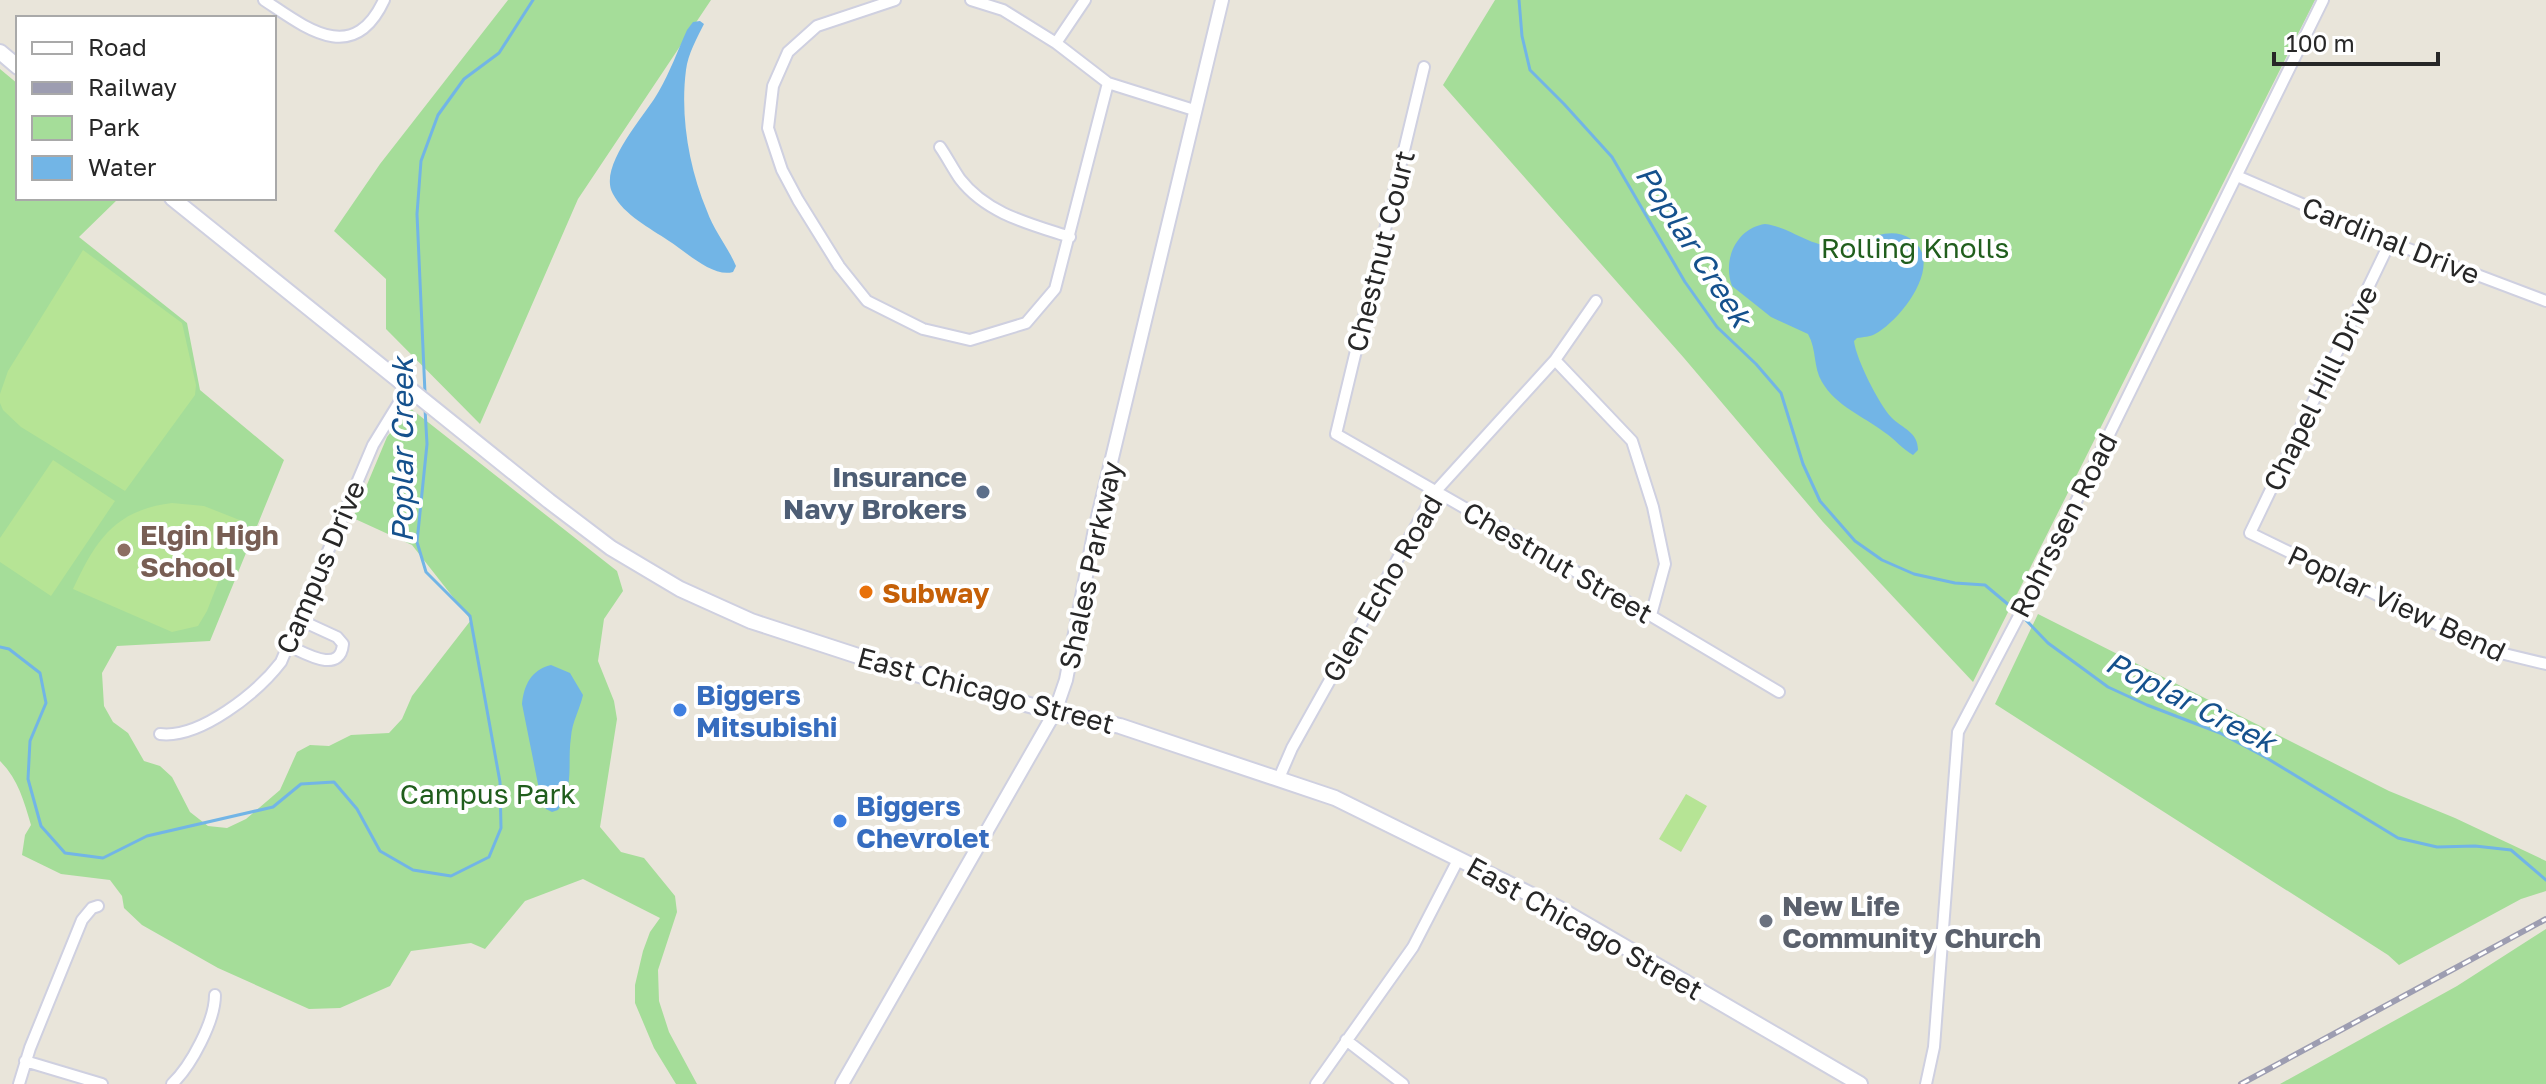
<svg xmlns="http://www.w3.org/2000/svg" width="2546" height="1084" font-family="'Golos Text',sans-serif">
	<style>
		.green { fill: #a5dd99 }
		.pitch { fill: #b6e495 }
		.water { fill: #72b5e6 }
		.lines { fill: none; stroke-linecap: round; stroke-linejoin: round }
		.stream { stroke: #72b5e6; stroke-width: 3 }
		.minor-casing { stroke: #cfd0e0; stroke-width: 14 }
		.tertiary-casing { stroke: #cfd0e0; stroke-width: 16 }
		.secondary-casing { stroke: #cfd0e0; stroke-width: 18 }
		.minor { stroke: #fff; stroke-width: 10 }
		.tertiary { stroke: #fff; stroke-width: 12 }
		.secondary { stroke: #fff; stroke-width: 14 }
		.rail-casing { stroke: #9d9db1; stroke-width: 6 }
		.rail { stroke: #fff; stroke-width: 3; stroke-dasharray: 9; stroke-linecap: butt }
		.service-dot { fill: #5c6f8a; stroke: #fff; stroke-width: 3 }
		.education-dot { fill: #8d6e63; stroke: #fff; stroke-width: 3 }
		.food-dot { fill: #e8710a; stroke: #fff; stroke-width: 3 }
		.shop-dot { fill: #3f7fe0; stroke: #fff; stroke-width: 3 }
		.worship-dot { fill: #6b7280; stroke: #fff; stroke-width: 3 }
		.labels { text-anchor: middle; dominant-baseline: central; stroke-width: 8; stroke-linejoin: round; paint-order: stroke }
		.street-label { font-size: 28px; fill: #272727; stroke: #fff }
		.park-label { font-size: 28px; fill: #215e1d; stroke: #fff }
		.service-label { font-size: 28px; font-weight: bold; fill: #4e5e75; stroke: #fff; text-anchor: end }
		.education-label { font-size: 28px; font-weight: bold; fill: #785e54; stroke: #fff; text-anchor: start }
		.food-label { font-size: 28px; font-weight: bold; fill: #c56008; stroke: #fff; text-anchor: start }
		.shop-label { font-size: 28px; font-weight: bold; fill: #366cbe; stroke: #fff; text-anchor: start }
		.worship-label { font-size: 28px; font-weight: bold; fill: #5b616d; stroke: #fff; text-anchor: start }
		.water-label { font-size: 30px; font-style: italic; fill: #15518d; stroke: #fff }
	</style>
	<rect width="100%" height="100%" fill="#e9e5da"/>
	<path class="green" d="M508,0H711L578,199L480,424L386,329V279L334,231L380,164Z
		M1495,0H2315L1973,682L1823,522L1684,358L1443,85Z
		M0,69L18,84V198H119L79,237L187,323L200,390L284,460L210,641L117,646L102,673L104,706L113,722L128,733L144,761L160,766L172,777L190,812L208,826L227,828L246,819L280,790L297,752L310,745L329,746L351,735L389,733L402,719L412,696L471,620L412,545L353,518L387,437L410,408L617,571L623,591L604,619L598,661L614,701L617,719L600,827L621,852L644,858L675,896L677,912L658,970L659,1001L669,1032L697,1084H676L654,1048L635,1003V985L643,951L650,932L660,918L583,879L525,901L485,949L471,943L411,951L390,986L340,1008L309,1009L218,968L142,925L124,908L122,896L110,880L61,874L22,855L25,835L31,825C24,801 18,779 0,761Z
		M2038,614L2389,791L2455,818L2546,861V891L2521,899L2399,965L2388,955L1995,704Z
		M2546,929V1084H2280L2457,986Z"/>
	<path class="pitch" d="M83,250L182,323L196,385L195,395L125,491L21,427L3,410L0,403V394L8,371Z
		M53,460L115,501L51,596L0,562V538Z
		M172,503L204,506L242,521L207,611L198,626L172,632L73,589C96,540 115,510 172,503Z
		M1686,794L1707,806L1681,852L1659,839Z"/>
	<path class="water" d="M700,21L704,24C697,38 688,54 686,70C680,116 689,168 707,211C714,231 728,247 736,266L733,272C713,278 685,251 669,241C650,228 624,215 613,194C597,166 646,115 659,91C670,72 678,50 687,30L693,22Z
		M1765,224C1790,227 1808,246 1834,246C1861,246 1886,223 1911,239C1946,263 1900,321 1875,334C1870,337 1863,337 1857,338L1854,341C1856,359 1879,404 1891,417C1903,429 1918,432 1918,450L1913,455C1902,449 1895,439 1884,432C1863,416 1836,406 1822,382C1813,367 1817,350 1808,334L1771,317L1732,286C1722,259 1737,228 1765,224Z
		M551,665L570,673L583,695C580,709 572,722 571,737C567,764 575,785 558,810L552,812L546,809L541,799L522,704C524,685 531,670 551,665Z"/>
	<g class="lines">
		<path class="stream" d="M1519,0L1522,36L1530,70L1564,104L1612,157L1685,282L1717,327L1756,364L1781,393L1803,464L1820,501L1855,541L1882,560L1914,574L1955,583L1985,585L2016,611
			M425,393L417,214L421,161L438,115L464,79L499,53L533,0
			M2022,616L2048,643L2108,687L2147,705L2220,733L2265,757L2398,838L2437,847L2475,846L2511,850L2546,880
			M0,647L9,649L40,673L46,703L30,741L28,779L41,826L65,853L103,858L147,836L273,807L301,784L334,782L357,809L380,851L413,870L451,876L489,857L501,828L500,782L470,616L426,572L417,542L427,444L425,409"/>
		<defs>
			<path id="minor" d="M264,0C305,27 353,67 384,0
				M895,0L817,26L788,52L773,86L768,128L782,170L798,200L839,266L867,301L923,329L970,340L1026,323L1055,289L1108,83L1056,43L1003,10L971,0
				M1056,43L1085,0
				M1424,67L1336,434L1611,592L1779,692
				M1108,83L1194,110
				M940,147C947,157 953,169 960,179C987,214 1030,224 1070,237
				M2237,176L2390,242L2546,301
				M2390,242L2250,533L2492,651L2546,664
				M1555,360L1632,441L1653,507L1665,564L1651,615
				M289,646C305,653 340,675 343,644L337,637L300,620
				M160,734C200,739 258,692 281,662L373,445L408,388
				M1279,778L1292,748L1435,492L1555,360L1596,301
				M1346,1040L1403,1084
				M25,1061L102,1084
				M19,1084L30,1048L82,920L92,908L98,906
				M172,1084C191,1066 215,1021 215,995
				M1316,1084L1413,947L1459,858
				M1926,1084L1934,1047L1958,732L2031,593L2323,0"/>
			<path id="tertiary" d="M842,1084L1055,712L1066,680L1095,529L1222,0"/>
			<path id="secondary" d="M0,52L18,67
				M172,198L549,501L611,548L680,589L751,621L901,670L1055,712L1120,726L1335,798L1558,908L1860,1084"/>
		</defs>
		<use href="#minor" class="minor-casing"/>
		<use href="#tertiary" class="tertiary-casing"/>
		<use href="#secondary" class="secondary-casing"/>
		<use href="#minor" class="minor"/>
		<use href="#tertiary" class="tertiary"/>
		<use href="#secondary" class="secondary"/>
		<defs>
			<path id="rail" d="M2241,1084L2546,919"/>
		</defs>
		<use href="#rail" class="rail-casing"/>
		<use href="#rail" class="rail"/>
	</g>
	<circle class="service-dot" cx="983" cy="492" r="8"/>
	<circle class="education-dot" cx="124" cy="550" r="8"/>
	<circle class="food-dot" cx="866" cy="592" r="8"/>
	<g class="shop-dot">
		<circle cx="680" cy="710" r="8"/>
		<circle cx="840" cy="821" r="8"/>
	</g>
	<circle class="worship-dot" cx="1766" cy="921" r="8"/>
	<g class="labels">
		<g class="street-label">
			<text transform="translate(2391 240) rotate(22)">Cardinal Drive</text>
			<text transform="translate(1380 251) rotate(-76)">Chestnut Court</text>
			<text transform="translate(2320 388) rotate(-64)">Chapel Hill Drive</text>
			<text transform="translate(2063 525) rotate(-63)">Rohrssen Road</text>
			<text transform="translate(1558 562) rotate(30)">Chestnut Street</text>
			<text transform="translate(1090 565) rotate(-78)">Shales Parkway</text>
			<text transform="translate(320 567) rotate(-67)">Campus Drive</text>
			<text transform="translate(1382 588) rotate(-60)">Glen Echo Road</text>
			<text transform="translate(2397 603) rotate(25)">Poplar View Bend</text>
			<text transform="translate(986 690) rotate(15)">East Chicago Street</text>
			<text transform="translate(1585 928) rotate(29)">East Chicago Street</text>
		</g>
		<g class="park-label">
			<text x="1915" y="247">Rolling Knolls</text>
			<text x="488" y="793">Campus Park</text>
		</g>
		<g class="service-label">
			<text x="967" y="476">Insurance<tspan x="967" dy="32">Navy Brokers</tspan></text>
		</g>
		<g class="education-label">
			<text x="140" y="534">Elgin High<tspan x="140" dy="32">School</tspan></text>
		</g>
		<g class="food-label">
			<text x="882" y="592">Subway</text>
		</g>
		<g class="shop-label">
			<text x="696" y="694">Biggers<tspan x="696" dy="32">Mitsubishi</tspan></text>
			<text x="856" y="805">Biggers<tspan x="856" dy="32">Chevrolet</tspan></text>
		</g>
		<g class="worship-label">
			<text x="1782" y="905">New Life<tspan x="1782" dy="32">Community Church</tspan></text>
		</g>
		<g class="water-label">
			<text transform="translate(1694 246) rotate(57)">Poplar Creek</text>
			<text transform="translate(402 450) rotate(-90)">Poplar Creek</text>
			<text transform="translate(2191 702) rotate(27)">Poplar Creek</text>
		</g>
	</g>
	<rect x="16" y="16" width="260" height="184" fill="#ffffff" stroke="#a9a9a9" stroke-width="2"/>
	<rect x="32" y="42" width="40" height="12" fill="#ffffff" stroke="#a9a9a9" stroke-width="2"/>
	<text x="88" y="56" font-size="24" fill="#272727">Road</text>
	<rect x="32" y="82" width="40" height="12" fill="#9d9db1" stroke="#a9a9a9" stroke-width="2"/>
	<text x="88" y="96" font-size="24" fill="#272727">Railway</text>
	<rect x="32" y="116" width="40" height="24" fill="#a5dd99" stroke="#a9a9a9" stroke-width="2"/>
	<text x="88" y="136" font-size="24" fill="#272727">Park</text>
	<rect x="32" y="156" width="40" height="24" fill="#72b5e6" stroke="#a9a9a9" stroke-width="2"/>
	<text x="88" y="176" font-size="24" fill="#272727">Water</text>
	<path d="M2274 52v12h164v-12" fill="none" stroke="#272727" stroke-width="4"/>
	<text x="2286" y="52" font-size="24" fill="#272727" stroke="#ffffff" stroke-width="6" paint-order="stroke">100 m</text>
</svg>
